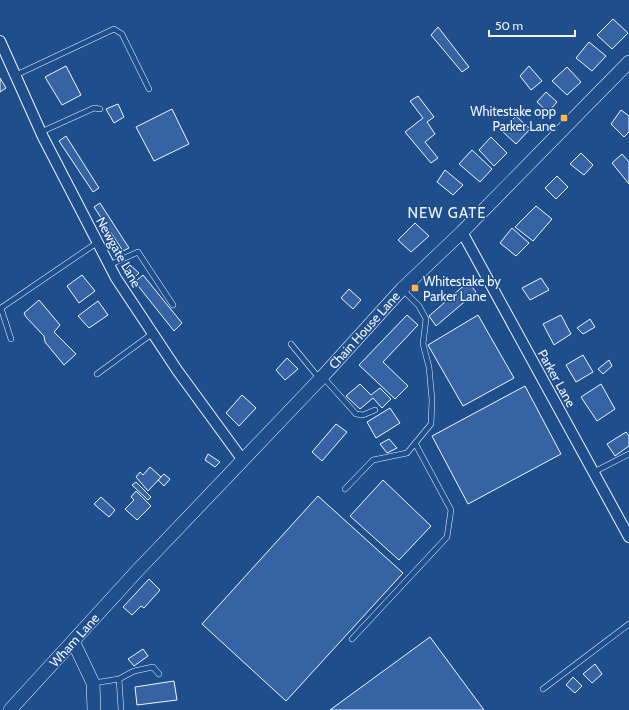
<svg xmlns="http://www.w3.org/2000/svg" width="629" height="710" font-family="Cabin,sans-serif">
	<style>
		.building { fill: #3563a3; stroke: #f2f6ff }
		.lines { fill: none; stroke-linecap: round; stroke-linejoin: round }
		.service-casing { stroke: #f2f6ff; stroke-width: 6 }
		.minor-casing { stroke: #f2f6ff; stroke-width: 12 }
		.tertiary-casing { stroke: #f2f6ff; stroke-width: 14 }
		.service { stroke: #1f4e8c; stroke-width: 5 }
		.minor { stroke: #1f4e8c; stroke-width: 10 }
		.tertiary { stroke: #1f4e8c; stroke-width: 13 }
		.poi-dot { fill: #ffb74d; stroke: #1f4e8c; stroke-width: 1.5 }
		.labels { text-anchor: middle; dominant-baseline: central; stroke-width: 3; stroke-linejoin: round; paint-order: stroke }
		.poi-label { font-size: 13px; fill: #f2f6ff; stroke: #1f4e8c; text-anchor: end }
		.street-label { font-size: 13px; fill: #f2f6ff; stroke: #1f4e8c }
		.quarter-label { font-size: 15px; letter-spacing: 1px; fill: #f2f6ff; stroke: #1f4e8c }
	</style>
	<rect width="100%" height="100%" fill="#1f4e8c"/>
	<path class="building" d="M613,19L628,33L612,49L597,35Z
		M438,27L469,67L462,72L431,35Z
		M589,42L606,56L592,71L576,58Z
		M66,66L81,95L62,105L45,77Z
		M529,66L542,81L531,90L520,76Z
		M567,67L581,82L567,95L552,81Z
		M0,78L6,88L0,92Z
		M546,92L557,102L548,112L537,102Z
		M418,96L434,117L427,122L435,134L425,142L438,158L431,163L405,132L423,118L410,101Z
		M118,104L124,117L114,123L106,109Z
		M172,109L189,144L154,161L136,127Z
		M621,110L629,116V132L624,137L611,124Z
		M516,116L530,129L516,144L502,131Z
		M66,136L99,188L93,192L59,141Z
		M491,137L507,153L494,166L479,150Z
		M472,150L492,169L480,182L459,164Z
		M581,153L593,165L584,175L570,164Z
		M622,154L629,162V184L612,163Z
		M445,170L463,185L453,195L437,182Z
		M557,176L568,187L556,199L545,188Z
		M100,203L129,248L123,251L94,207Z
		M536,206L552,219L533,241L515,227Z
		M415,223L429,236L411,252L398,240Z
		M512,228L529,243L516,256L500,243Z
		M130,265L139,273L135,277L126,269Z
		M82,275L95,291L79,303L67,286Z
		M143,275L182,323L174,331L135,282Z
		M541,278L549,290L530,300L522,288Z
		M468,282L476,292L436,326L429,316Z
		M349,289L361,300L353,309L341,298Z
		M39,300L60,325L54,332L76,354L64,365L45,342L44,336L26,317L24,313Z
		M98,301L108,315L89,328L78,316Z
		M407,315L418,325L383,362L408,386L395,399L359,365Z
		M478,315L514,378L463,406L428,345Z
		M561,315L571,334L554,345L543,324Z
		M590,319L595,327L583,334L577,328Z
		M583,355L593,372L576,382L566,365Z
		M287,358L298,369L285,380L276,370Z
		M609,360L612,366L603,374L598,369Z
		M360,384L371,395L380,388L391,399L382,408L373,398L360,409L346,396Z
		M601,384L615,409L597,421L581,397Z
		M525,386L561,454L468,504L432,436Z
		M242,395L256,408L239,426L226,413Z
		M390,408L400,423L376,438L367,422Z
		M336,424L347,432L322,461L312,452Z
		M626,432L629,436V446L615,456L607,444Z
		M389,439L397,448L387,453L380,444Z
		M208,454L220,462L215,467L205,460Z
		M150,467L161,477L148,491L136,477L140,472L143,475Z
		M164,474L170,479L164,486L158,480Z
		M383,480L431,526L399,560L350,516Z
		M136,482L151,497L148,500L132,485Z
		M136,491L151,506L137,520L125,509L134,500L131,497Z
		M318,496L403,573L286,701L202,624Z
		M101,497L115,510L109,517L94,504Z
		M149,579L160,590L144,608L141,606L132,615L123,607Z
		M430,637L484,710H330Z
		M143,649L148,656L134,666L128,659Z
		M595,664L602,674L592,683L583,674Z
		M573,677L582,686L575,693L566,685Z
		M174,681L177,700L137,705L135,687Z"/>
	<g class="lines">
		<defs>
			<path id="service" d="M16,75L114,29L122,34L149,89
				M41,132L94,108L100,109
				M109,265L138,252L173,305
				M11,339L1,308L98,242
				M291,344L319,378
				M97,374L153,333
				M323,377L356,414L363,415L375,410
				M594,472L629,454
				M345,489L373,460L407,453L431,424L432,400L429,367L423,344L426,319L419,306L402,289
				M352,639L447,537L451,510L415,443
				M119,679L134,671L153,667L159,674
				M94,683L119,679L121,709
				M543,689L629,624"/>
			<path id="minor" d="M0,41L43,137L116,278L177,370L242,459
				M462,232L629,537"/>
			<path id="tertiary" d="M73,641L93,683L94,710
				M10,710L138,570L323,376L402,289L462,232L629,62"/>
		</defs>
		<use href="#service" class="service-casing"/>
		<use href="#minor" class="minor-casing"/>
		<use href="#tertiary" class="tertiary-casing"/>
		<use href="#service" class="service"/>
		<use href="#minor" class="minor"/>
		<use href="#tertiary" class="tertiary"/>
	</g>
	<g class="poi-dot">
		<rect x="560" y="114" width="8" height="8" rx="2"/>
		<rect x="411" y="284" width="8" height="8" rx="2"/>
	</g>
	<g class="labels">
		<g class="poi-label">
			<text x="556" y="111">Whitestake opp<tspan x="556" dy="15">Parker Lane</tspan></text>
			<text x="423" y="281" text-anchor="start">Whitestake by<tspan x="423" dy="15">Parker Lane</tspan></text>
		</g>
		<g class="street-label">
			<text transform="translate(119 252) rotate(61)">Newgate Lane</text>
			<text transform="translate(364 330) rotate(-48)">Chain House Lane</text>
			<text transform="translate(557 378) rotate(61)">Parker Lane</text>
			<text transform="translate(74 640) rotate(-48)">Wham Lane</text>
		</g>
		<g class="quarter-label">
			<text x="447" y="213">NEW GATE</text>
		</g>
	</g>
	<path d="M489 30v6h86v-6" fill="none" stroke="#f2f6ff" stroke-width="2"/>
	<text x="495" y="30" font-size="12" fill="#f2f6ff" stroke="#1f4e8c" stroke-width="3" paint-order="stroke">50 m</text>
</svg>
